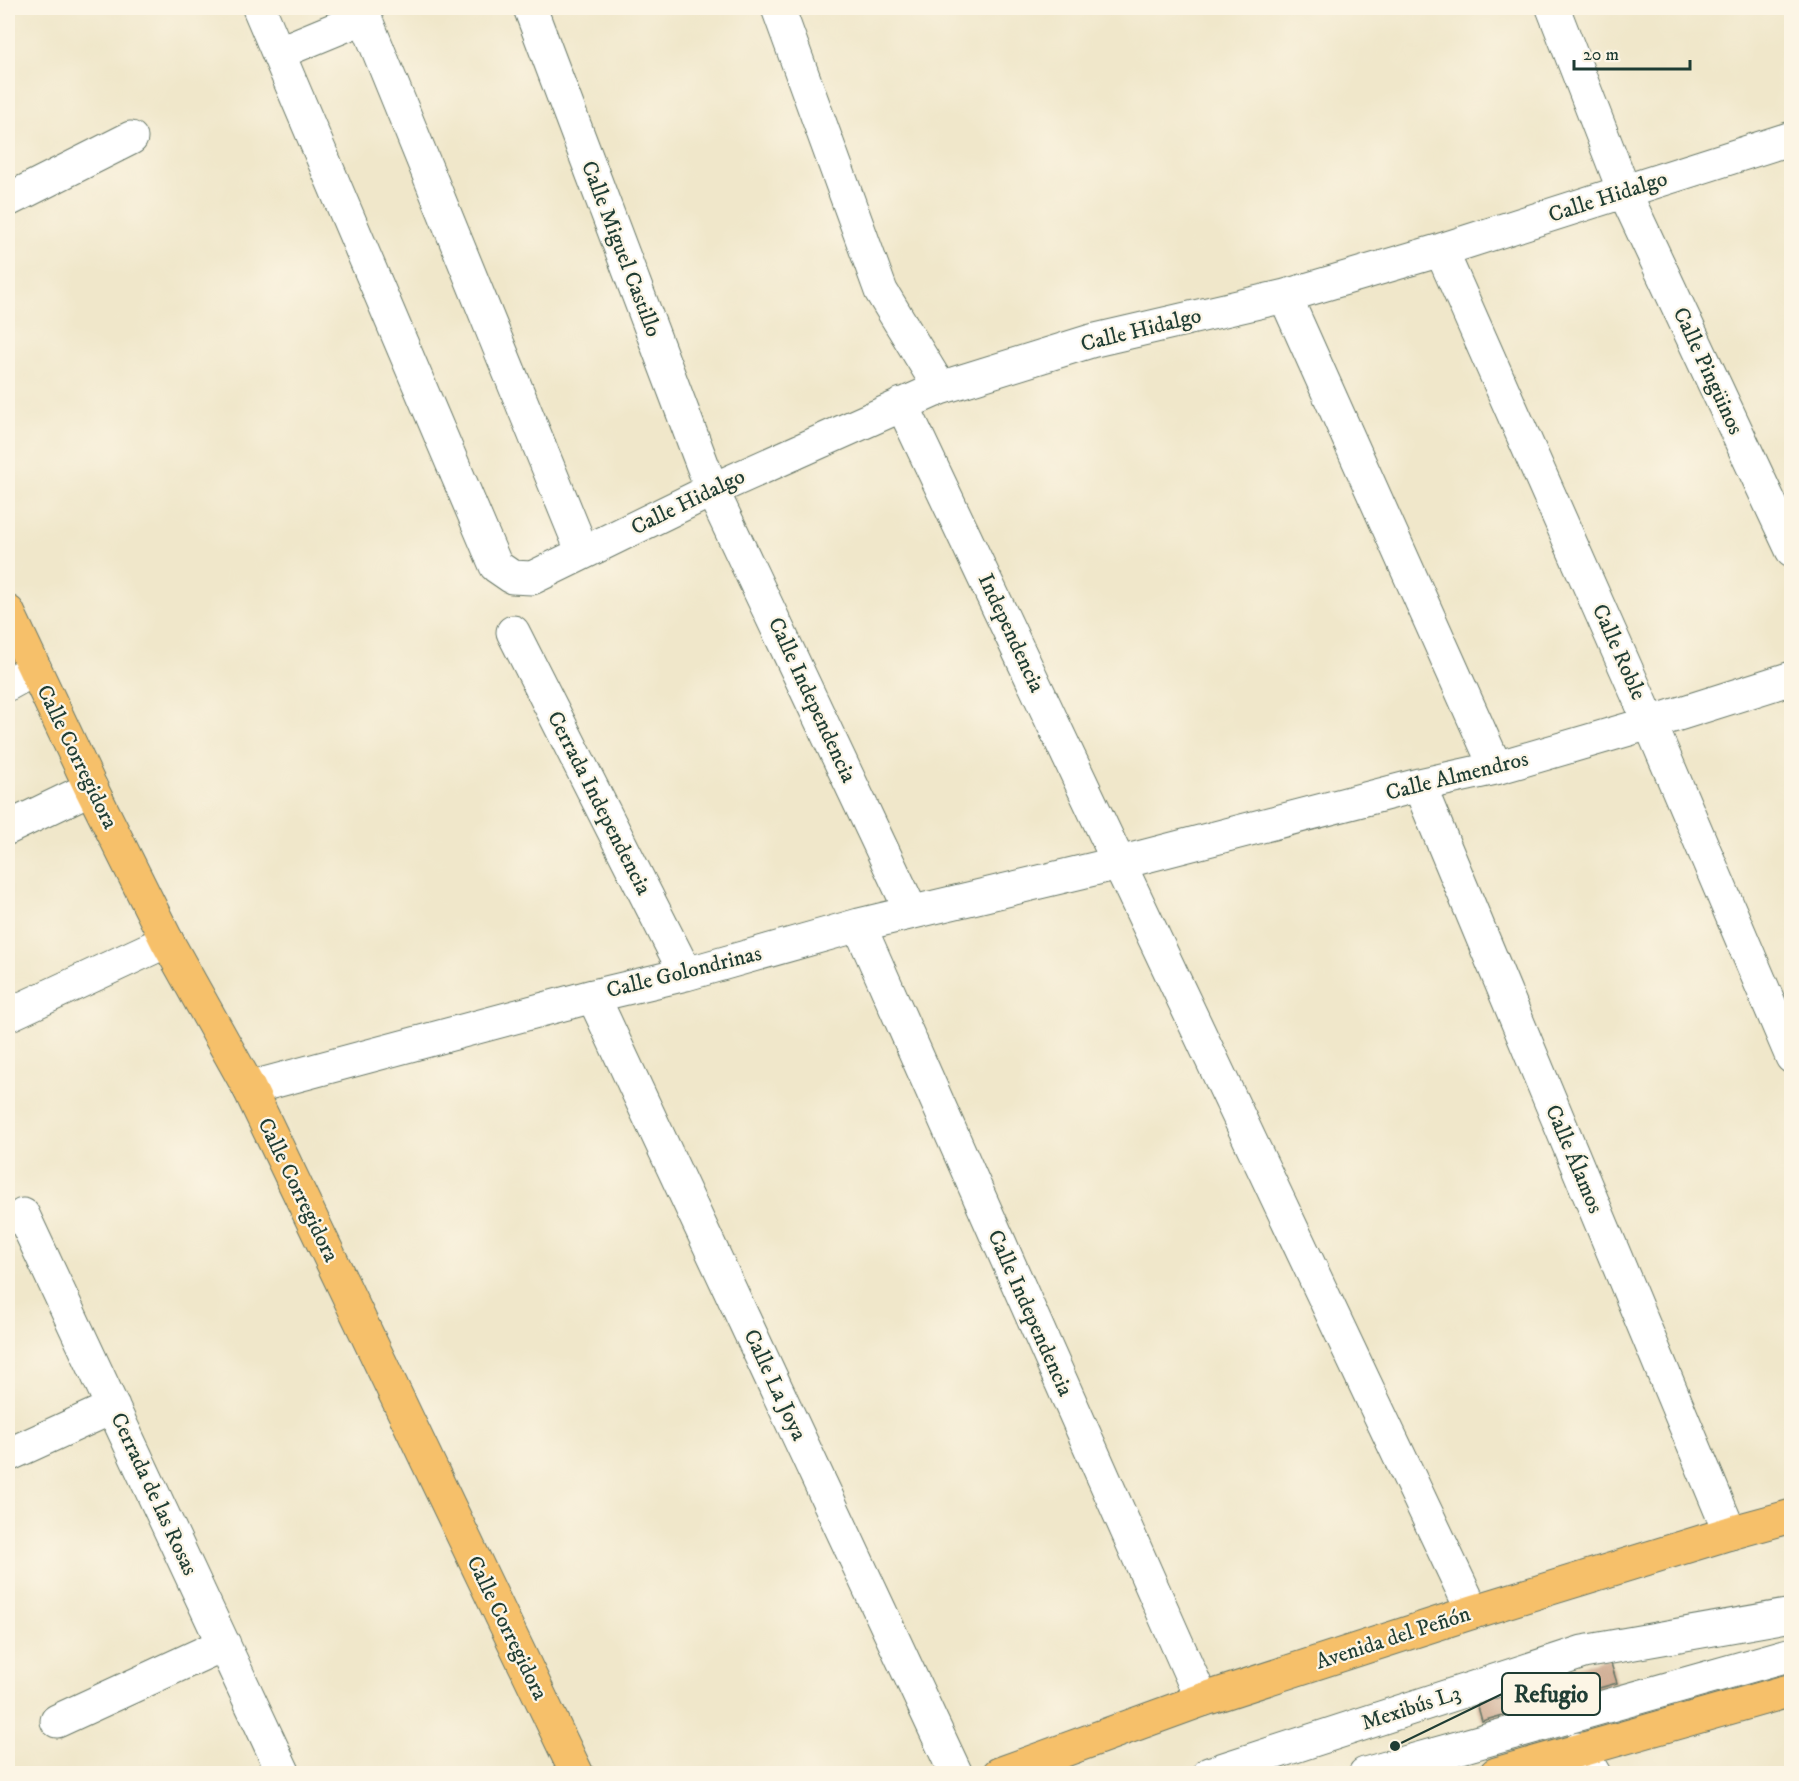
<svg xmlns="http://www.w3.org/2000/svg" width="1799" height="1781" font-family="'IM FELL DW Pica',serif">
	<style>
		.building { fill: #c69e83 }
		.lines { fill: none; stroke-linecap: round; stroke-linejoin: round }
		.minor-casing { stroke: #687868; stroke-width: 35 }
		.major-casing { stroke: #687868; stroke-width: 35 }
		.minor { stroke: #fff; stroke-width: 33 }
		.major { stroke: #f6c06b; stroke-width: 33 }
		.labels { text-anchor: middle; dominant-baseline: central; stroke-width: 4.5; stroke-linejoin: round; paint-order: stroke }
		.street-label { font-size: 22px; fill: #1f3d34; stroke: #fcf5e5 }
		.leader { fill: none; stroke: #1f3d34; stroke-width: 2 }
		.callout-dot { fill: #1f3d34; stroke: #fcf5e5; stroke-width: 2 }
		.callout { fill: #fcf5e5; stroke: #1f3d34; stroke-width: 2 }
		.callout-label { font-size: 24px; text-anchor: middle; font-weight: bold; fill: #1f3d34 }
	</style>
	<rect width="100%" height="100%" fill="#fcf5e5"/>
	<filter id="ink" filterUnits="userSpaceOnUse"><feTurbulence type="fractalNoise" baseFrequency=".0167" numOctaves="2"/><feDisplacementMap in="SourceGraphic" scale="12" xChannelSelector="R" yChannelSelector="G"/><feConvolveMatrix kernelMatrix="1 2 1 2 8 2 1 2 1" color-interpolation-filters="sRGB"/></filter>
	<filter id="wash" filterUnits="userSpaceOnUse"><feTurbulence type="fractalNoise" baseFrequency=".008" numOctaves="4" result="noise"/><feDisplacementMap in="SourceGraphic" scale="24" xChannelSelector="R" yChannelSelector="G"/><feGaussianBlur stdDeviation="1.35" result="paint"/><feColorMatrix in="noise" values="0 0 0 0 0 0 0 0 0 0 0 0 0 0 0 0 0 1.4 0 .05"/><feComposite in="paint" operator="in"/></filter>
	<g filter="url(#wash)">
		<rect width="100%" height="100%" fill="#f0e7ca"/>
		<g id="blocks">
			<path class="building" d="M1609,1657L1617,1683L1482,1721L1475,1696Z"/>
		</g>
	</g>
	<g filter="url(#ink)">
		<use href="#blocks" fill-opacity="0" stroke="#687868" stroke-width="1.5"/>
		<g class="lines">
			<defs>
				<path id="minor" d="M259,8L496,566L512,577L532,578L712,490L940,388L1091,341L1285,296L1441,250L1792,138
					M361,8L583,553
					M530,8L712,490L911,911
					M778,8L881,291L940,388
					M1553,8L1624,191L1792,550
					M278,53L365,17
					M8,200L131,138
					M1441,250L1650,723L1792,1057
					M1285,296L1496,768
					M902,404L1473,1612
					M513,632L686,974
					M8,684L35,669
					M1419,785L1730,1533
					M8,828L91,788
					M859,925L1202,1700
					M593,996L956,1774
					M8,1015L167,941
					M249,1088L593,996L686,974L859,925L1119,863L1419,785L1496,768L1650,723L1792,678
					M23,1215L284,1774
					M8,1455L113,1407
					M57,1721L224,1644
					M1579,1749L1594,1774
					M1209,1774L1583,1652L1792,1615
					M1365,1774L1792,1654"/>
				<path id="major" d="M8,612L91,788L167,941L249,1088L577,1774
					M999,1774L1202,1700L1473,1612L1730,1533L1792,1516
					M1496,1774L1792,1690"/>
			</defs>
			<use href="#minor" class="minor-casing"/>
			<use href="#major" class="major-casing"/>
			<use href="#minor" class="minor"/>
			<use href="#major" class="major"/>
		</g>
	</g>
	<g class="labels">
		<g class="street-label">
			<text transform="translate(1608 197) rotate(-18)">Calle Hidalgo</text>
			<text transform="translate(621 249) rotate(69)">Calle Miguel Castillo</text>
			<text transform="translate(1141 330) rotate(-14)">Calle Hidalgo</text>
			<text transform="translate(1708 371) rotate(65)">Calle Pingüinos</text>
			<text transform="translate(688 502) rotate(-26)">Calle Hidalgo</text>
			<text transform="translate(1011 633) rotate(65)">Independencia</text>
			<text transform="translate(1619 652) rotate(66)">Calle Roble</text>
			<text transform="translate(812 700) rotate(65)">Calle Independencia</text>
			<text transform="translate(77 757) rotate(64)">Calle Corregidora</text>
			<text transform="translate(1457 776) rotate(-14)">Calle Almendros</text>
			<text transform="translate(599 803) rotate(63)">Cerrada Independencia</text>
			<text transform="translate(684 972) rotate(-14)">Calle Golondrinas</text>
			<text transform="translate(1574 1159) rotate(67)">Calle Álamos</text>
			<text transform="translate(298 1190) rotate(64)">Calle Corregidora</text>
			<text transform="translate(1030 1313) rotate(66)">Calle Independencia</text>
			<text transform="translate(775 1385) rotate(65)">Calle La Joya</text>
			<text transform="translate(154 1494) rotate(65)">Cerrada de las Rosas</text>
			<text transform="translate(507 1628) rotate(64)">Calle Corregidora</text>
			<text transform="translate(1393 1638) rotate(-18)">Avenida del Peñón</text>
			<text transform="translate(1411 1708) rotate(-18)">Mexibús L3</text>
		</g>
	</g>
	<path class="leader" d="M1395 1746L1502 1694"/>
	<circle class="callout-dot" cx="1395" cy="1746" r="6"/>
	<rect class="callout" x="1502" y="1673" width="98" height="42" rx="6"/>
	<g class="callout-label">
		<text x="1551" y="1702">Refugio</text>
	</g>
	<rect width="1799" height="1781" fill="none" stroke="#fcf5e5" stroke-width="30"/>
	<path d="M1574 60v9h116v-9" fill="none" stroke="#1f3d34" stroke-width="3"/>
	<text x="1583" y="60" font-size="18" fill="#1f3d34" stroke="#fcf5e5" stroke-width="4.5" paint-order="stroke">20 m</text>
</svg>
